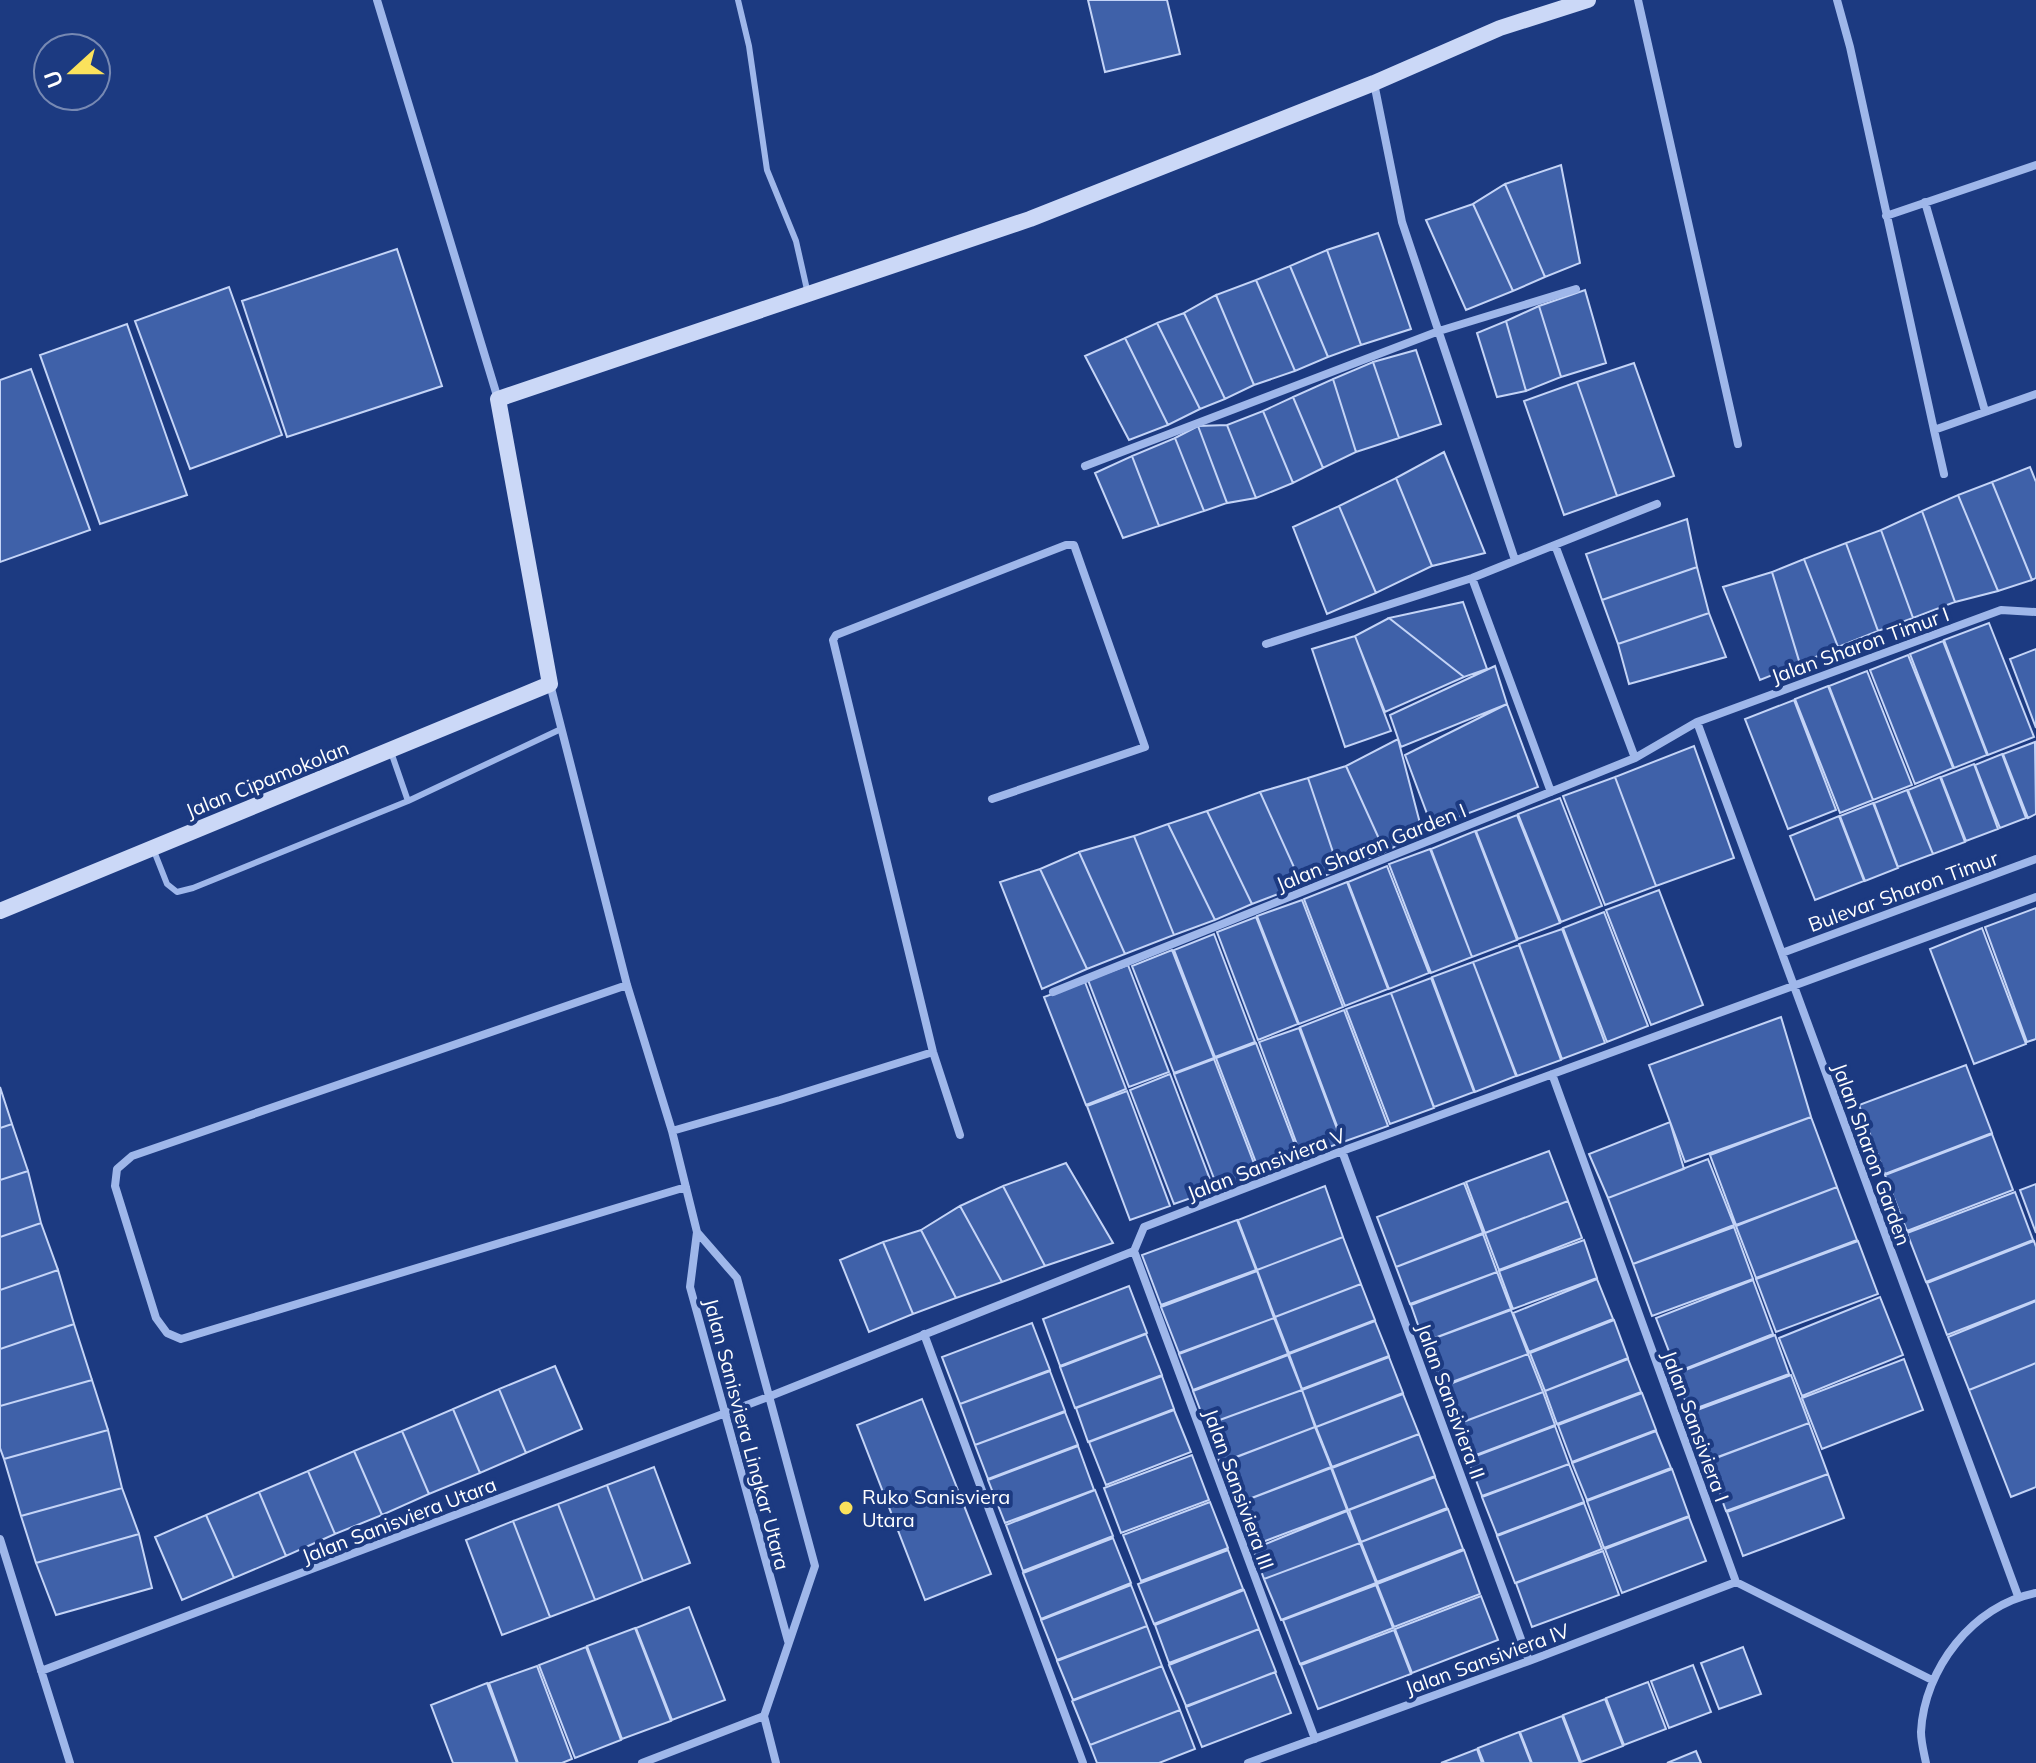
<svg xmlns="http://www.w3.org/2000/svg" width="2036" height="1763" font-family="Mulish,sans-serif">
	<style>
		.building { fill: #3f61a9; stroke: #c4d4f7; stroke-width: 2 }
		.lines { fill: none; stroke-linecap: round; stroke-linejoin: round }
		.lane { stroke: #9fb7ea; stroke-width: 6 }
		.street { stroke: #9fb7ea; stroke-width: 8 }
		.secondary { stroke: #cbd8f7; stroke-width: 16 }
		.poi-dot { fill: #fbe25c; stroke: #1c3a81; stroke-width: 3 }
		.labels { text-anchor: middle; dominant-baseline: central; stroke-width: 8; stroke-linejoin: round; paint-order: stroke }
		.street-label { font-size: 20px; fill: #fff; stroke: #1c3a81 }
		.poi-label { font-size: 20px; fill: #fff; stroke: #1c3a81; text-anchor: start }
	</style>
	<rect width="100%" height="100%" fill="#1c3a81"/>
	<path class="building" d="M1088,0H1167L1180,54L1105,72Z
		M1561,165L1580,263L1545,277L1505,184Z
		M1505,184L1545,277L1513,291L1473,204Z
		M1473,204L1513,291L1466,310L1426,220Z
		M1378,233L1411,329L1361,345L1327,250Z
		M397,249L442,386L287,437L242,301Z
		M1327,250L1361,345L1328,357L1290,266Z
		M1290,266L1328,357L1295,371L1256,280Z
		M1256,280L1295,371L1254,385L1216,295Z
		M229,287L282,435L190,469L135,321Z
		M1585,290L1606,363L1561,377L1539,306Z
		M1216,295L1254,385L1225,399L1184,313Z
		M1539,306L1561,377L1526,391L1506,321Z
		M1184,313L1225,399L1200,409L1157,323Z
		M1506,321L1526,391L1497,397L1477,333Z
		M1157,323L1200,409L1168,425L1125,338Z
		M127,324L187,495L100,524L40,355Z
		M1125,338L1168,425L1129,440L1085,356Z
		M1416,350L1441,424L1399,438L1373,362Z
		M1373,362L1399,438L1356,452L1333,379Z
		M1634,363L1674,476L1617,496L1577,382Z
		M31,369L90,530L0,562V380Z
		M1333,379L1356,452L1323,468L1293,397Z
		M1577,382L1617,496L1564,515L1524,401Z
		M1293,397L1323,468L1293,483L1263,411Z
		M1263,411L1293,483L1256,498L1227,425Z
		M1227,425L1256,498L1227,503L1198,426Z
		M1198,426L1227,503L1204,511L1175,438Z
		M1175,438L1204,511L1159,526L1132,456Z
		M1444,452L1485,553L1432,566L1396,478Z
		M1132,456L1159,526L1123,538L1095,473Z
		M2030,467L2036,482V578L2032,580L1992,482Z
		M1396,478L1432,566L1376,593L1339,506Z
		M1992,482L2032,580L1998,591L1958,495Z
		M1958,495L1998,591L1955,602L1922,511Z
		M1339,506L1376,593L1327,614L1293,527Z
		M1922,511L1955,602L1913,618L1881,530Z
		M1687,519L1697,567L1602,600L1586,554Z
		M1881,530L1913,618L1878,631L1846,543Z
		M1846,543L1878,631L1838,647L1804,559Z
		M1804,559L1838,647L1800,664L1772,572Z
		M1697,567L1709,613L1618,644L1602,600Z
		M1772,572L1800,664L1760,680L1723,587Z
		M1463,602L1487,669L1464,677L1389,618Z
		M1709,613L1726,657L1629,684L1618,644Z
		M1389,618L1464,677L1385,712L1355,636Z
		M1989,623L2034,737L1988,755L1944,640Z
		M1355,636L1391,731L1345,747L1312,649Z
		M1943,641L1987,755L1954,768L1910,654Z
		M2036,649V728L2010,659Z
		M1908,655L1953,768L1915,784L1870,670Z
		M1495,666L1507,704L1401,747L1390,715Z
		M1867,671L1912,785L1873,800L1829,686Z
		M1828,686L1873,800L1840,813L1795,699Z
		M1794,700L1836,810L1788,829L1745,719Z
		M1507,704L1538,787L1432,827L1405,755Z
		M1398,739L1422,831L1385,852L1346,766Z
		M2035,742L2036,814L2028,818L2003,754Z
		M1694,746L1734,858L1656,886L1615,777Z
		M2002,754L2026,818L2000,828L1975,765Z
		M1974,764L1998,829L1966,841L1941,777Z
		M1346,766L1385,852L1339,870L1308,778Z
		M1615,777L1656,886L1605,905L1563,796Z
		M1940,777L1965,842L1933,854L1908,790Z
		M1308,778L1339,870L1302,885L1260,792Z
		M1907,790L1933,854L1898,867L1874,803Z
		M1260,792L1302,885L1252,904L1207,811Z
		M1560,798L1602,906L1561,922L1518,814Z
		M1873,803L1898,868L1865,881L1840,816Z
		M1207,811L1252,904L1215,920L1168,824Z
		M1517,815L1560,923L1518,939L1476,831Z
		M1839,816L1864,881L1815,900L1790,836Z
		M1168,824L1215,920L1174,935L1134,836Z
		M1475,831L1517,940L1472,957L1431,849Z
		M1134,836L1174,935L1125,954L1079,852Z
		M1430,849L1472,957L1431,973L1389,864Z
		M1079,852L1125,954L1087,969L1040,869Z
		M1387,866L1429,973L1389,989L1348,882Z
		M1040,869L1087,969L1042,989L1000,882Z
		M1347,882L1388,989L1345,1006L1304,899Z
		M1659,890L1703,1005L1651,1025L1606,910Z
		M1302,900L1343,1007L1299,1024L1257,916Z
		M2036,908V1039L2027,1042L1985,927Z
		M1604,912L1648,1026L1607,1042L1563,928Z
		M1256,917L1298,1024L1258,1040L1217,932Z
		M1982,928L2026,1044L1974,1064L1930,949Z
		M1562,929L1605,1043L1562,1059L1519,944Z
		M1214,934L1255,1042L1215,1057L1174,950Z
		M1519,945L1561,1060L1517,1076L1473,962Z
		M1172,950L1214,1058L1174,1073L1132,966Z
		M1473,962L1516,1076L1475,1092L1432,977Z
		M1128,965L1169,1072L1129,1087L1088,980Z
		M1431,978L1474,1092L1434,1107L1391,993Z
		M1085,982L1126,1089L1086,1105L1044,997Z
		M1391,993L1434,1108L1390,1124L1346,1009Z
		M1344,1010L1388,1126L1343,1142L1300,1027Z
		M1781,1017L1811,1117L1685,1162L1649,1065Z
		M1299,1028L1342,1142L1302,1158L1259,1042Z
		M1256,1043L1300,1158L1260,1173L1216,1058Z
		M1214,1059L1258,1174L1218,1189L1174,1074Z
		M1966,1065L1992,1133L1885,1174L1859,1105Z
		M1170,1074L1214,1190L1174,1204L1130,1090Z
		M0,1087L12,1124L0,1128Z
		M1127,1091L1170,1206L1130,1220L1087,1106Z
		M1811,1117L1837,1187L1736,1225L1710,1155Z
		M1670,1122L1684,1169L1608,1198L1589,1154Z
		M12,1124L28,1171L0,1180V1128Z
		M1992,1134L2013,1190L1907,1231L1885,1175Z
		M1549,1151L1568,1201L1485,1233L1466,1182Z
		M1708,1159L1734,1225L1633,1264L1608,1198Z
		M1066,1163L1113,1243L1045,1266L1003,1186Z
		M28,1171L41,1223L0,1237V1180Z
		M1464,1183L1483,1233L1396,1267L1377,1217Z
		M2036,1184V1233L2020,1190Z
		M1003,1186L1045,1266L1002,1282L960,1206Z
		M1325,1186L1343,1237L1257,1270L1238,1220Z
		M1837,1187L1857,1240L1756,1278L1736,1226Z
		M2015,1192L2033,1240L1926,1282L1907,1233Z
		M1568,1201L1582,1238L1499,1270L1485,1233Z
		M960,1206L1002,1282L956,1298L921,1230Z
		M1237,1220L1256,1270L1161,1305L1142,1255Z
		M41,1223L58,1270L0,1290V1237Z
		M1734,1227L1753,1279L1652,1316L1633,1264Z
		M921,1230L956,1298L913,1314L883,1242Z
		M1483,1234L1497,1272L1410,1304L1396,1267Z
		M1343,1237L1361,1284L1275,1317L1257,1270Z
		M1584,1240L1597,1278L1513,1309L1499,1271Z
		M1858,1241L1878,1294L1776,1332L1756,1279Z
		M2034,1241L2036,1247V1300L1947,1335L1927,1283Z
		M883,1242L913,1314L869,1332L840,1260Z
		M58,1270L74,1324L0,1349V1290Z
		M1257,1271L1274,1318L1179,1353L1161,1307Z
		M1497,1272L1511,1309L1424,1342L1411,1305Z
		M1597,1279L1613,1319L1529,1352L1513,1313Z
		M1753,1280L1773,1334L1677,1372L1656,1318Z
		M1361,1284L1375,1320L1289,1353L1275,1317Z
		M1129,1286L1147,1333L1060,1366L1043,1319Z
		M1880,1297L1903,1355L1802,1396L1779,1338Z
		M2036,1301V1363L1969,1390L1948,1337Z
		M1511,1310L1528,1354L1441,1386L1424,1342Z
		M1274,1318L1288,1354L1193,1390L1179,1354Z
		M1614,1320L1628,1358L1545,1391L1530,1353Z
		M1375,1321L1389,1356L1302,1389L1289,1354Z
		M1032,1323L1050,1370L960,1404L942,1357Z
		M74,1324L92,1380L0,1406V1349Z
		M1146,1334L1162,1375L1075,1408L1060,1367Z
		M1775,1335L1789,1374L1689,1411L1675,1374Z
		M1528,1354L1543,1392L1455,1425L1442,1387Z
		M1288,1355L1302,1390L1206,1425L1193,1391Z
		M1389,1357L1403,1393L1316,1427L1302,1390Z
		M1628,1359L1641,1392L1557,1424L1545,1391Z
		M1904,1359L1923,1410L1822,1449L1802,1398Z
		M2036,1363V1487L2011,1497L1969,1390Z
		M555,1366L582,1429L526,1453L499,1389Z
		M1050,1371L1065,1411L975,1445L960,1404Z
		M1791,1375L1809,1423L1707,1461L1689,1413Z
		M1162,1376L1174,1409L1088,1442L1076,1408Z
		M92,1380L108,1430L4,1459L0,1448V1406Z
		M499,1389L526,1453L480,1473L453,1409Z
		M1302,1390L1315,1427L1220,1463L1206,1425Z
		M1543,1392L1555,1425L1468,1458L1455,1425Z
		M1642,1393L1656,1430L1572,1462L1558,1425Z
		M1403,1394L1419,1434L1332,1467L1316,1427Z
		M922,1399L991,1574L925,1600L857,1425Z
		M453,1409L480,1473L429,1494L402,1431Z
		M1174,1410L1191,1452L1106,1485L1089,1442Z
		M1065,1412L1078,1445L988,1479L975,1445Z
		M1809,1423L1828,1474L1726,1511L1708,1461Z
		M1555,1426L1569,1464L1482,1496L1468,1459Z
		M1315,1427L1331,1467L1236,1504L1221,1463Z
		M108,1430L122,1488L21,1516L4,1459Z
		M402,1431L429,1494L382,1515L354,1451Z
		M1656,1431L1671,1468L1587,1500L1572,1463Z
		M1419,1434L1435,1476L1348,1510L1332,1468Z
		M1078,1446L1094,1490L1005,1523L988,1480Z
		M354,1451L382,1515L335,1534L308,1471Z
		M1192,1455L1209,1500L1121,1533L1104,1488Z
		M1569,1464L1584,1502L1497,1535L1482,1497Z
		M654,1467L690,1563L643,1581L607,1485Z
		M1331,1468L1347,1510L1252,1546L1236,1504Z
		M1672,1469L1689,1516L1604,1548L1587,1501Z
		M308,1471L335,1534L286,1556L259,1492Z
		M1828,1474L1844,1518L1743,1556L1727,1512Z
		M1435,1477L1447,1508L1361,1542L1349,1510Z
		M607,1485L643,1581L595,1600L558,1504Z
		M122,1488L139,1534L36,1563L21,1516Z
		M1095,1490L1113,1536L1023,1571L1006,1525Z
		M259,1492L286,1556L234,1578L206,1515Z
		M1210,1502L1228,1548L1141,1581L1123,1535Z
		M1584,1503L1602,1549L1515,1583L1497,1536Z
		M558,1504L595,1600L550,1617L513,1521Z
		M1448,1509L1463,1549L1377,1582L1361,1542Z
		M1347,1511L1360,1543L1264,1579L1253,1549Z
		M206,1515L234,1578L182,1600L155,1537Z
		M1689,1517L1706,1561L1622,1593L1605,1549Z
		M513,1521L550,1617L502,1635L466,1540Z
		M139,1534L152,1588L56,1615L36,1563Z
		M1113,1538L1131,1583L1041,1619L1023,1573Z
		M1360,1543L1376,1583L1281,1620L1264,1579Z
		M1228,1550L1243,1589L1154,1624L1138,1584Z
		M1464,1550L1480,1594L1394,1627L1377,1584Z
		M1603,1551L1619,1595L1532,1627L1516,1583Z
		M1131,1585L1147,1626L1057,1660L1041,1620Z
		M1376,1585L1393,1628L1300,1664L1283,1620Z
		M1244,1590L1259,1629L1169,1663L1155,1625Z
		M1481,1596L1498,1640L1412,1673L1395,1629Z
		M689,1607L725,1700L672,1720L636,1628Z
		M1147,1626L1162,1666L1073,1700L1057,1661Z
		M635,1628L671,1721L622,1739L587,1646Z
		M1259,1629L1276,1672L1186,1706L1169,1665Z
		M1394,1630L1411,1674L1318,1709L1301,1665Z
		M586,1647L621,1740L575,1758L539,1665Z
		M1743,1647L1761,1694L1719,1709L1701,1663Z
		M1693,1665L1711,1712L1669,1728L1651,1681Z
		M537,1666L572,1759L562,1763H518L489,1683Z
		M1162,1666L1180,1710L1090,1745L1072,1701Z
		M1275,1672L1291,1713L1202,1747L1186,1707Z
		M1648,1682L1666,1729L1624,1745L1606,1698Z
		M487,1683L517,1763H453L431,1705Z
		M1605,1699L1623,1746L1581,1762L1563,1715Z
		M1180,1710L1195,1749L1159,1763H1097L1090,1745Z
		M1562,1716L1580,1763H1532L1520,1732Z
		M1519,1732L1531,1763H1484L1478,1748Z
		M1477,1749L1482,1763H1441Z
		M1696,1751L1701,1763H1667Z"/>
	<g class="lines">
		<path class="lane" d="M738,0L749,46L767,170L796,241L808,294
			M391,752L408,801
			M154,851L167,884L177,892L193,888L408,801L561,729"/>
		<path class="street" d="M377,0L498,399
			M1638,0L1738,444
			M1837,0L1850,47L1934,430L2036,394
			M1374,83L1402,222L1515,560
			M1925,202L1985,411
			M1886,216L2036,165
			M1934,430L1944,474
			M1085,466L1439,331L1576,289
			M1555,545L1635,758
			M1472,578L1551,792
			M1266,644L1472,578L1657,504
			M550,684L627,985L672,1131L697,1232L737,1278L815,1566L764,1716L776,1763
			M1697,722L2018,1596
			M1782,953L2036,859
			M627,985L132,1156L117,1169L115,1186L156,1318L167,1333L181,1339L686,1187
			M1053,992L1635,758L1697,722L2001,610L2036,612
			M1552,1074L1736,1582L1932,1680
			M672,1131L780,1100L933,1052
			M960,1135L933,1052L833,640L836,635L1066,545H1074L1145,747L992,799
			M1342,1151L1529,1661
			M697,1232L690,1287L788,1641
			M1134,1251L1315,1739
			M924,1334L1083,1763
			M0,1539L70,1763
			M41,1671L768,1397L1134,1251L1144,1227L1342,1151L2036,897
			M642,1763L764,1716
			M1248,1763L1529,1661L1736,1582
			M1926,1763C1924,1753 1921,1742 1921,1732C1924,1669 1973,1605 2036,1593"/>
		<path class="secondary" d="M0,911L550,684L498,399L1030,219L1374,83L1500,28L1588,0"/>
	</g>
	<circle class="poi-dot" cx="846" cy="1508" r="8"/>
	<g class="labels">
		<g class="street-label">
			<text transform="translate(1860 645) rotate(-20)">Jalan Sharon Timur I</text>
			<text transform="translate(267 779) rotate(-22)">Jalan Cipamokolan</text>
			<text transform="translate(1371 847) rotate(-22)">Jalan Sharon Garden I</text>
			<text transform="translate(1903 891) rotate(-20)">Bulevar Sharon Timur</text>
			<text transform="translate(1872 1154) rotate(70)">Jalan Sharon Garden</text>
			<text transform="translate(1266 1164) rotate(-21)">Jalan Sansiviera V</text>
			<text transform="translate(1451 1401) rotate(70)">Jalan Sansiviera II</text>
			<text transform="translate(1696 1426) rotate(70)">Jalan Sansiviera I</text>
			<text transform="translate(747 1434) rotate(75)">Jalan Sanisviera Lingkar Utara</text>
			<text transform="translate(1239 1489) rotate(70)">Jalan Sansiviera III</text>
			<text transform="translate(399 1520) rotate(-21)">Jalan Sanisviera Utara</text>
			<text transform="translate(1487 1659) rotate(-20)">Jalan Sansiviera IV</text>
		</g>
		<g class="poi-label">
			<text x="862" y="1496">Ruko Sanisviera<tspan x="862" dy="23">Utara</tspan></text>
		</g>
	</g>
	<g transform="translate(72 72) rotate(249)"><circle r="38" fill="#1c3a81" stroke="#7789b3" stroke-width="2"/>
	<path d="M0-6L14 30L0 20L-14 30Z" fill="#fbe25c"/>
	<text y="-12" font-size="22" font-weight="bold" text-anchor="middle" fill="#ffffff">U</text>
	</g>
</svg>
